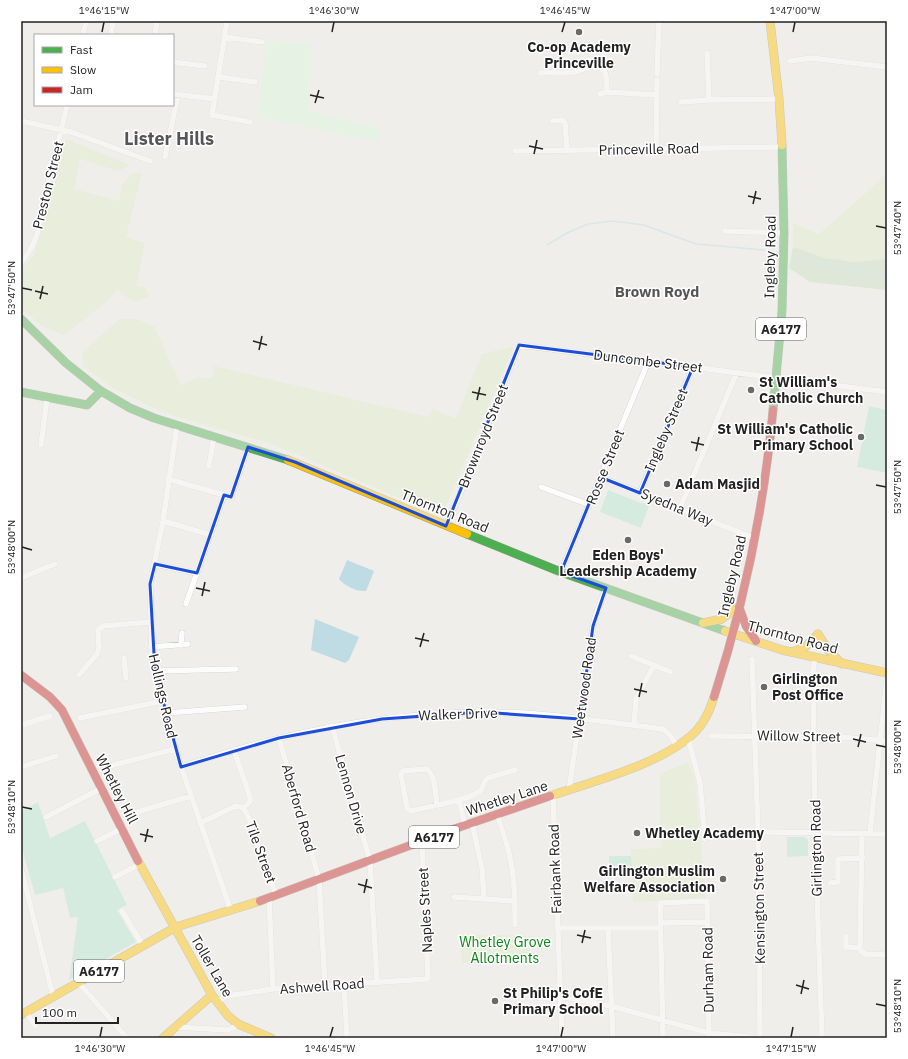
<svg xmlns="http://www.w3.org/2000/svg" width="908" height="1059" font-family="'IBM Plex Sans',sans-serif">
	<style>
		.grass { fill: #ddeccb }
		.forest { fill: #cbdec1 }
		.park { fill: #daf5da }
		.pitch { fill: #b7e6d2 }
		.water { fill: #bfdbe3 }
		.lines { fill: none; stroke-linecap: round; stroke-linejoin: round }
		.stream { stroke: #bfdbe3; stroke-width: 1.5 }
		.street-casing { stroke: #c9c8c7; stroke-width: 6 }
		.fast-casing { stroke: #999a82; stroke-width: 9 }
		.slow-casing { stroke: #999a82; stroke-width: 9 }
		.jam-casing { stroke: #999a82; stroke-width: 9 }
		.street { stroke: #fdfcfc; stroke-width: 5.5 }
		.fast { stroke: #4caf50; stroke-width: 8 }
		.slow { stroke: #ffc107; stroke-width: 8 }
		.jam { stroke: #c62828; stroke-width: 8 }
		.marked { fill: none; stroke: #1d4ed8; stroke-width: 3; stroke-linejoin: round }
		.ticks { fill: none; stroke: #222; stroke-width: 1.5 }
		.poi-dot { fill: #6a6968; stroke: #fff; stroke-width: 1.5 }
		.labels { text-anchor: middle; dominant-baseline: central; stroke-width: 3; stroke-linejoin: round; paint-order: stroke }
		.shield { fill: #fff; stroke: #646464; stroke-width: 1 }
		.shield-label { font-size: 13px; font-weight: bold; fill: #222 }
		.poi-label { font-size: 14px; font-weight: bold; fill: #222; stroke: #fff; text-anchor: start }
		.street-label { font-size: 14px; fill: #222; stroke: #fff }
		.park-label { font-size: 14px; fill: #0c8416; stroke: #fff }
		.neighbourhood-label { font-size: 15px; font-weight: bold; fill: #555; stroke: #fff }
		.district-label { font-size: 18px; font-weight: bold; fill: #555; stroke: #fff }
		.neatline { fill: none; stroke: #222; stroke-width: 1.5 }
		.ticks-label { font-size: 10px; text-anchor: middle; fill: #222 }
	</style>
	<rect width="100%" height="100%" fill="#f0eeeb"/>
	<path class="grass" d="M66,139L130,165L118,171L80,159L74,189L119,201L122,185L133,173H142L126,237L145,243L136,286L145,287L149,296L137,302L129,299L118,290L103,305L64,335L43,327L21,308V269L34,255Z
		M887,174V259L854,262L825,258L793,247V223L819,234Z
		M119,319H137L154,326L181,385L197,377L212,379L214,366L428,417L433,409L443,414L456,418L482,354L514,346L442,516L272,444L164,413L111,387L83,366L82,353Z
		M688,762L695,780L706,898L633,902L631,849L661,848L660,824V774Z
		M460,934L530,936V964L462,963Z"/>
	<path class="forest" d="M793,247L825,258L854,262L887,259V290L810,282L789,268Z"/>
	<path class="park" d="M267,41L311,44L310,111L380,128L379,142L257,117Z"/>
	<path class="pitch" d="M869,406L887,410V473L857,467Z
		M608,490L649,506L641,528L600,512Z
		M38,802L50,838L85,821L127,905L117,910L136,942L69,980L78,917L70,918L63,888L35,895L21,845V812Z
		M787,837H805L808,840V856L787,857Z
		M609,856H631L632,866L609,867Z"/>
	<path class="water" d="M347,560L374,571L366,591C357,592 345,586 339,579Z
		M315,619L359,637L349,660L345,663L311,650Z"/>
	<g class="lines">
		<path class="stream" d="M547,245L567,233L588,224L613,221L644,225L696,244L765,250
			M794,256L826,267L849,269L869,274L878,276L887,272"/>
		<defs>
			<path id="street" d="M227,21L212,115L250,122
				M83,35L86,21
				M111,35L113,21
				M155,35L157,21
				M225,37L262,42
				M707,53L709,100
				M790,61L811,58L887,67
				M173,62L205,66
				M540,73C551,72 563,74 575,72C580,71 584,68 589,67C608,62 607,79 607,92
				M657,74L659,21
				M219,77L255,82
				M173,94L215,99
				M600,94L607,92L656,95
				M681,102L709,100L779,99
				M21,121L71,132L150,161
				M552,121L563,120L565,123L567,150
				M656,149L657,80
				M515,151L782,147
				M165,157L178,95
				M725,231L784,233
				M21,262C40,243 42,211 48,185C54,159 61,132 67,105
				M177,426L163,521L150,584L152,655L155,671L175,749L231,911
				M41,445L47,398
				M209,466L214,437
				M600,477L754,538
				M168,479L224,495
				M541,487L590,505
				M640,493L693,367
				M680,508L737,372
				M163,521L211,535
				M446,526L463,487L519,345L887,392
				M155,564L197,573
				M561,572L648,362
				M21,578L55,564
				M186,604L224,495L229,497L231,496L248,447
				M181,645L182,633
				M151,647L188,644
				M631,656L671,672
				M124,658L126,678
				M815,658L813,672L815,833L822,1038
				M752,659L758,832L760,1038
				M155,671L236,669
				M79,675L97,654L99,648L98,630L103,626L151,622
				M166,713L245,707
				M80,718L163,701
				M21,725L50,716
				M634,725L636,699L654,665
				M332,726L370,861L377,982
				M711,736L840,737L887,741
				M279,738L319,879L325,985
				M688,738L700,783L705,839
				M234,750L250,797V802L243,808
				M21,767L56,756
				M106,767L175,749
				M181,767C214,756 246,746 280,738C345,722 413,713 480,712C541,711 603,722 663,729L670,735L677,746
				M569,790L593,626L596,614L606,588
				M553,796L562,1038
				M459,800L465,825
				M437,805C435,794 436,774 426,769L403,771L401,774L407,808L411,811C426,807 471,800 480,791C484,787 483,781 488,778L515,770
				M497,814C501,827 506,840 509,853C515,877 515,901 515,925
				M127,815L191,796
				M46,817L102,788
				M200,823L236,806C242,806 244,809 247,814L276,895
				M472,823L482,868L484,899
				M758,832L887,834
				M862,833L860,950L865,954L887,955
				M870,833L887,678
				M97,841L123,828
				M21,868L53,996
				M115,877L140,864
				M830,883L838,882V859L863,858
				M454,897L515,901
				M269,898L273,989
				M122,911L143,946
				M660,923L707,922
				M557,928H660
				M608,928L613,1038
				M846,936V947L860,948
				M79,983L127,1038
				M344,984L347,1038
				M532,994L559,996L611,1006L709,1033L760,1038
				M217,1002L227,996L273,989L428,979L422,841
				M26,1012L35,1026
				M176,1027L227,1030L233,1028L238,1024
				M663,1038L660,903L707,901L709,1038"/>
			<path id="fast" d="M21,319L66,363L101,391L130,408L154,418L288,460
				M21,392L87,405L101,391
				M773,410L782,311L784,233L782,145
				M467,534L561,572L725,631"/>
			<path id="slow" d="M770,21L779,99L782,145
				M288,460L467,534
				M703,623L722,619L738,607
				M725,631L782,650L887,673
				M792,652L805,647L818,634L828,650L842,664
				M550,796C594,781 666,763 697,730C706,720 710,709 714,697
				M138,861L212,995L228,1016L238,1024L271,1038
				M21,1015L176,927L260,901
				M163,1038L212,995"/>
			<path id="jam" d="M739,607L746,626L756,641
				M21,675L50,697L62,710L138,861
				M714,697C744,604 764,507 773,410
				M260,901L457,828L550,796"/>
		</defs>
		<use href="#street" class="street-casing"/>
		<use href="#fast" class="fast-casing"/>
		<use href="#slow" class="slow-casing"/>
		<use href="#jam" class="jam-casing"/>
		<use href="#street" class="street"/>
		<use href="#fast" class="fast"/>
		<use href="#slow" class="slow"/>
		<use href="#jam" class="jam"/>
	</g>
	<path d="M0 0H908V1059H0ZM519,345L693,367L640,493L600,477L561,572L606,588L593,626L580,719L481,712L382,719L279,738L181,767L155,671L150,584L155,564L197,573L224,495L231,497L248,447L295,462L446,526Z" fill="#f0eeeb" fill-opacity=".55" fill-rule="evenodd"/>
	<path class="marked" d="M519,345L693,367L640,493L600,477L561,572L606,588L593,626L580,719L481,712L382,719L279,738L181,767L155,671L150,584L155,564L197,573L224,495L231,497L248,447L295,462L446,526Z"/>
	<path class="ticks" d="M102,32L104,22M332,32L334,22M562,32L565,22M793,32L795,22M310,95L324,98M315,103L319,90M529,146L543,149M534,154L537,140M748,196L761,199M753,204L756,191M876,226L886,228M22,288L32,290M35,291L48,294M40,299L43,286M253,341L267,345M259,350L262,336M472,392L486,395M477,400L480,387M691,442L704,445M696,451L699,437M876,485L886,487M22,547L32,550M196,588L210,591M202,596L205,582M415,638L429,641M420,647L424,633M634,689L647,692M639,697L642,683M853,739L866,742M876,745L886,747M858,747L861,734M22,807L32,809M140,834L153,837M145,842L148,829M358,884L372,888M364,893L367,879M577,935L591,938M582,943L585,930M796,985L809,989M801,994L804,980M876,1004L886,1006M100,1037L102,1027M330,1037L333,1027M561,1037L563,1027M791,1037L793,1027"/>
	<g class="poi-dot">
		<circle cx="579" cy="32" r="4"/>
		<circle cx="751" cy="390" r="4"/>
		<circle cx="861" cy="437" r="4"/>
		<circle cx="667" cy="484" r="4"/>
		<circle cx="628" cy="540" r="4"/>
		<circle cx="764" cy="687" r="4"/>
		<circle cx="637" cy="833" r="4"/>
		<circle cx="723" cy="879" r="4"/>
		<circle cx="495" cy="1001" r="4"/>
	</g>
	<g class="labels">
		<g class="shield">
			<rect x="756" y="318" width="50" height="22" rx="3"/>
			<rect x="409" y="826" width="50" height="22" rx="3"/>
			<rect x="74" y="960" width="50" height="22" rx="3"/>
		</g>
		<g class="shield-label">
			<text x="781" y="329">A6177</text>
			<text x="434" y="837">A6177</text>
			<text x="99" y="971">A6177</text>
		</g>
		<g class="poi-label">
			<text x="579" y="47" text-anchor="middle">Co-op Academy<tspan x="579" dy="16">Princeville</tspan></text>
			<text x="759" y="382">St William's<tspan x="759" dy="16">Catholic Church</tspan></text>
			<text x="853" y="429" text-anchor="end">St William's Catholic<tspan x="853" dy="16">Primary School</tspan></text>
			<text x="675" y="484">Adam Masjid</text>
			<text x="628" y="555" text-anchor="middle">Eden Boys'<tspan x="628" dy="16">Leadership Academy</tspan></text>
			<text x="772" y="679">Girlington<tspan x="772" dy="16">Post Office</tspan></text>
			<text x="645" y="833">Whetley Academy</text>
			<text x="715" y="871" text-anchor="end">Girlington Muslim<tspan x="715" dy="16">Welfare Association</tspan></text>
			<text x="503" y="993">St Philip's CofE<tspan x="503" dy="16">Primary School</tspan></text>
		</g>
		<g class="street-label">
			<text transform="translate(649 149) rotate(-1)">Princeville Road</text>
			<text transform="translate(48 185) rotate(-76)">Preston Street</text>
			<text transform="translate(770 257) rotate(-89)">Ingleby Road</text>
			<text transform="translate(648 361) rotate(7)">Duncombe Street</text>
			<text transform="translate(666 430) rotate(-67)">Ingleby Street</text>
			<text transform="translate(483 436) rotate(-68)">Brownroyd Street</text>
			<text transform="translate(605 467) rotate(-68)">Rosse Street</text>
			<text transform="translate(677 507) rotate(22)">Syedna Way</text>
			<text transform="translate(445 511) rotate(22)">Thornton Road</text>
			<text transform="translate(732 576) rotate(-77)">Ingleby Road</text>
			<text transform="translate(793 637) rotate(15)">Thornton Road</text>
			<text transform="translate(584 688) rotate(-82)">Weetwood Road</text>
			<text transform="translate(163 696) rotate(77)">Hollings Road</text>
			<text transform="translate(458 714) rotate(-2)">Walker Drive</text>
			<text transform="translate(799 736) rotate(1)">Willow Street</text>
			<text transform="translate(117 789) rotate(63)">Whetley Hill</text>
			<text transform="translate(351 794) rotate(74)">Lennon Drive</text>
			<text transform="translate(507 798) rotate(-18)">Whetley Lane</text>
			<text transform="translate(299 808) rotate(74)">Aberford Road</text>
			<text transform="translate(816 848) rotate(-91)">Girlington Road</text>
			<text transform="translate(261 852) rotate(70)">Tile Street</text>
			<text transform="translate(555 869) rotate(-92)">Fairbank Road</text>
			<text transform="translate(759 908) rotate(-91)">Kensington Street</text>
			<text transform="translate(425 910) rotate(-93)">Naples Street</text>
			<text transform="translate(212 966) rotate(60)">Toller Lane</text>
			<text transform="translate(708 970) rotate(-91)">Durham Road</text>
			<text transform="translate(322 986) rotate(-4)">Ashwell Road</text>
		</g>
		<g class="park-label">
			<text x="505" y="942">Whetley Grove<tspan x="505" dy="16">Allotments</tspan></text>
		</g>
		<g class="neighbourhood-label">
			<text x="657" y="291">Brown Royd</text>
		</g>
		<g class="district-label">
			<text x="169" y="138">Lister Hills</text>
		</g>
	</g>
	<rect width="908" height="1059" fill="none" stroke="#ffffff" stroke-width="44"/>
	<rect x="34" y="34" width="140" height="72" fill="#ffffff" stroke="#a7a7a7"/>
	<rect x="42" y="47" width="20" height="6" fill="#4caf50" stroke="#a7a7a7"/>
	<text x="70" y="54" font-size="12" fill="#222222">Fast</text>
	<rect x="42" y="67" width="20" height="6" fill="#ffc107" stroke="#a7a7a7"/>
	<text x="70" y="74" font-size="12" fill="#222222">Slow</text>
	<rect x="42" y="87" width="20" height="6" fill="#c62828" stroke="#a7a7a7"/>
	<text x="70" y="94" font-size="12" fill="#222222">Jam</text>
	<path d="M36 1017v6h82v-6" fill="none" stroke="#222222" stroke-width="2"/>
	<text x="42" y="1017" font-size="12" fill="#222222" stroke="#ffffff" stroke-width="3" paint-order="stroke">100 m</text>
	<rect x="22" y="22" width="864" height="1015" class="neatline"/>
	<g class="ticks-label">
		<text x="104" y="14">1°46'15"W</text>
		<text x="334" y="14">1°46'30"W</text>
		<text x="565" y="14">1°46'45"W</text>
		<text x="795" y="14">1°47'00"W</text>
		<text transform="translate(897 228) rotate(-90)" y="4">53°47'40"N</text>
		<text transform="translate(11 288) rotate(-90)" y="4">53°47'50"N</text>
		<text transform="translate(897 487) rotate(-90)" y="4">53°47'50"N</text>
		<text transform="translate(11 547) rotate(-90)" y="4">53°48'00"N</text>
		<text transform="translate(897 747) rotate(-90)" y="4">53°48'00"N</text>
		<text transform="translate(11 807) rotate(-90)" y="4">53°48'10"N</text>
		<text transform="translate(897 1006) rotate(-90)" y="4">53°48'10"N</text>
		<text x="100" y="1052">1°46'30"W</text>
		<text x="330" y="1052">1°46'45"W</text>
		<text x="561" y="1052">1°47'00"W</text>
		<text x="791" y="1052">1°47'15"W</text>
	</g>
</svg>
